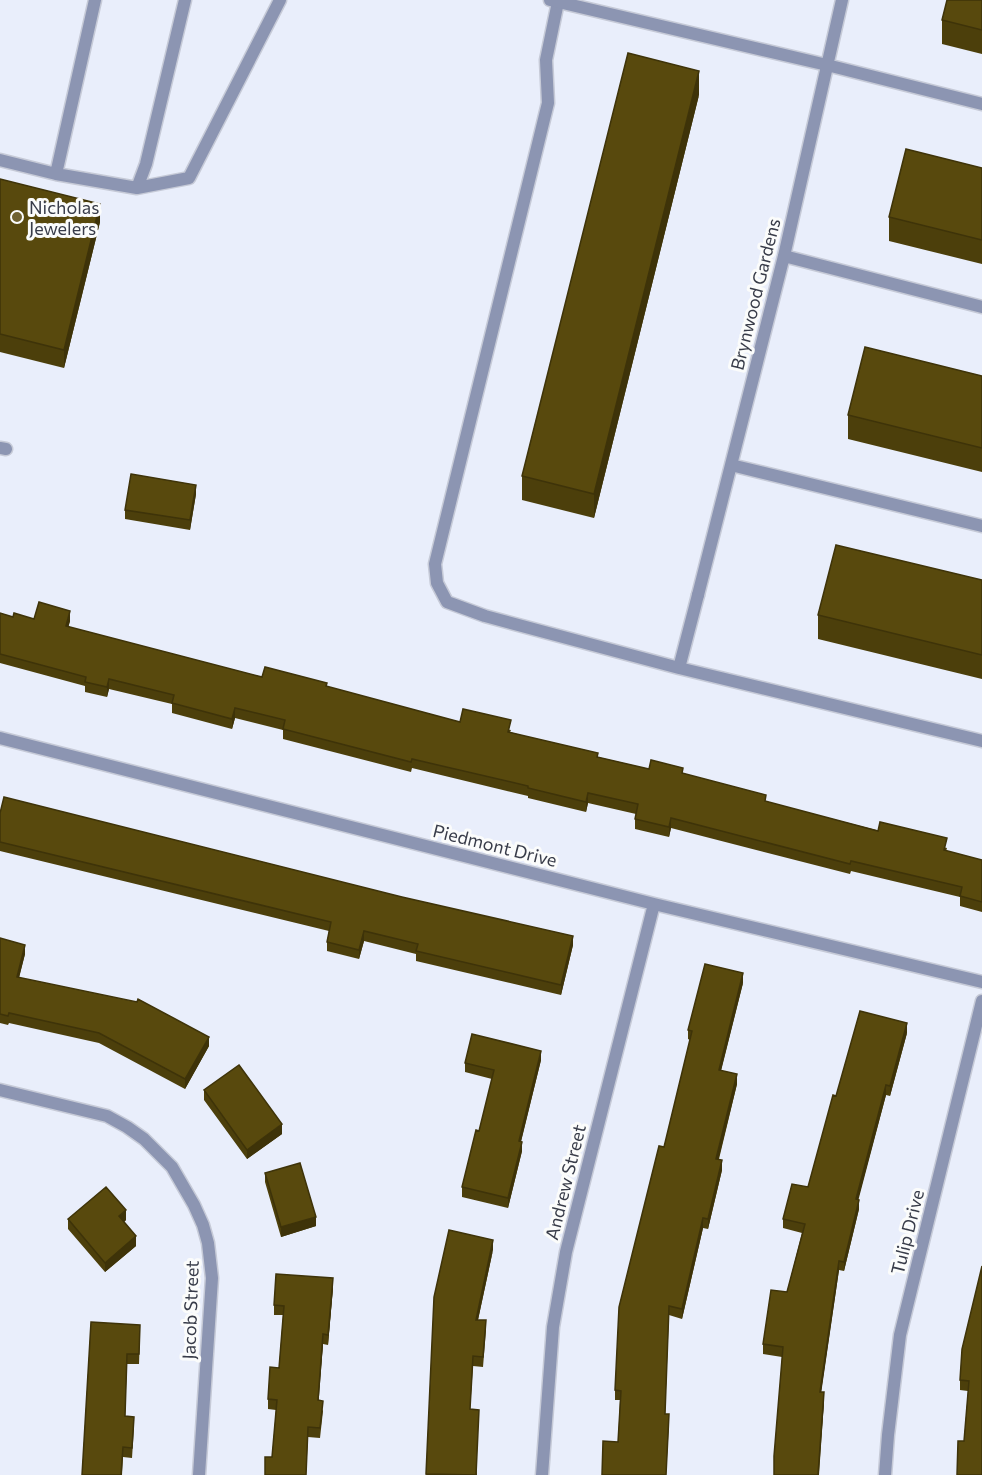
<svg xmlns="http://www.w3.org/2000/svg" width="982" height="1475" font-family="Commissioner,sans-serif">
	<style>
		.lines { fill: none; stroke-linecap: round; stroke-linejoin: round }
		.service-casing { stroke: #c6cad7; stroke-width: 15 }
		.minor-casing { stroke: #c6cad7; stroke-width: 15 }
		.service { stroke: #8c95b2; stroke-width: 12 }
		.minor { stroke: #8c95b2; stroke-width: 12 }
		.wall { fill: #4c3f0b }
		.shaded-wall { fill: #3e3309 }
		.building { fill: #58490d; stroke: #3e3309; stroke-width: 1.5 }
		.poi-dot { fill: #706230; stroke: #fbfcfb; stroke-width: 2 }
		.labels { text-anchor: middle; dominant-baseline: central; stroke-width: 6; stroke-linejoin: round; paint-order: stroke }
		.poi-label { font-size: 18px; fill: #383c49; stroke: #fbfcfb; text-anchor: start }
		.street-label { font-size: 18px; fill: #383c49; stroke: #fbfcfb }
	</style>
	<rect width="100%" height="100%" fill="#e9eefb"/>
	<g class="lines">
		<defs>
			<path id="service" d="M558,2L546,60L548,103L435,564L437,583L447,602L485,616L679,668L982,741
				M0,160L56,174L95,0
				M56,174L137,188L189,178L280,0
				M137,188L146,164L185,0
				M0,448L6,449
				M679,668L698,595"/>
			<path id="minor" d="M550,0L827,65L982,104
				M784,256L982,307
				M731,465L982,526
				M698,595L784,256L842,0
				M0,738L654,904L982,982
				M0,1090L107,1116L127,1127L144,1139L172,1167L194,1205L203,1225L208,1243L212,1278L199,1475
				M542,1475L553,1327L566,1252L654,904
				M885,1475L888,1435L900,1335L982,1001"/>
		</defs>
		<use href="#service" class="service-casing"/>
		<use href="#minor" class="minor-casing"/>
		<use href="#service" class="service"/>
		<use href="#minor" class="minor"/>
	</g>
	<path class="wall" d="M982,0V54L942,44V20Z
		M699,95L594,518L522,500V476Z
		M982,168V264L889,241V217Z
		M0,179L100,222L64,368L0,352Z
		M982,376V472L848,439V415Z
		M196,494L190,530L125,519V510Z
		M982,580V679L818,639V615Z
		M0,613L13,617L70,621L68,627L262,677L327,687L460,722L511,730L510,732L598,757L649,769L683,773L766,802L947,848L946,851L982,860V912L960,906V897L851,871L850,874L671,828L669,837L635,829V819L636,814L588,803L586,812L528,798V796L412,768L411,772L283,739V730L235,718L232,729L172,713V704L109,689L107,697L85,692V686L0,663Z
		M0,813L573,945L561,995L416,961V954L364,941L359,959L327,951V942L329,931L0,851Z
		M0,938L25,954L19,977L209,1046L185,1089L99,1043L9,1023L8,1025L0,1023Z
		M743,983L721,1070L737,1084L719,1159L722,1170L708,1229L703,1228L682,1319L669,1315L665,1414L669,1424L666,1475H602L618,1442L620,1400H615V1390L664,1147L690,1040L688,1039V1030Z
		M907,1033L890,1096L886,1095L858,1199L859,1209L844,1271L839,1270L821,1392L824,1402L819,1475H774L782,1357L763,1354V1344L787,1292L802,1233L783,1228V1219L808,1187L836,1096Z
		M541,1060L521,1141L522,1151L508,1208L462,1197V1187L479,1131L492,1079L465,1072V1063Z
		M204,1090L282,1134L247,1159L204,1100Z
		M265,1173L316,1226L281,1237L265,1182Z
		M68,1219L126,1220L124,1222L136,1246L105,1272L68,1229Z
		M493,1250L478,1320L486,1330L483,1367L473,1366L470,1410L477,1475H426Z
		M982,1266L964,1441L968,1391L960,1390V1380Z
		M333,1288L328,1345L323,1344L318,1400L323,1411L320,1438L308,1437L306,1475H265L272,1457L276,1410L268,1409V1399L279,1368L283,1315H274V1305Z
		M91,1322L140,1335L139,1364H127L125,1416L134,1427L132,1458L123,1457L122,1475H82Z"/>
	<path class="shaded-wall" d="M699,71V95L594,518V494Z
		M100,204V222L64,368V350Z
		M196,485V494L190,530V520Z
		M70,611V621L66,636V626Z
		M109,679V689L107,697V687Z
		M235,708V718L232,729V719Z
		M588,793V803L586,812V802Z
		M671,818V828L669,837V827Z
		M364,931V941L359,959V950Z
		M573,936V945L561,995V985Z
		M25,945V954L17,986V977Z
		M743,973V983L719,1079V1070Z
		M907,1023V1033L890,1096V1086Z
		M209,1037V1046L185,1089V1079Z
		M541,1051V1060L519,1150V1141Z
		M737,1074V1084L716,1169V1159Z
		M886,1085V1095L856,1209V1199Z
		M282,1124V1134L247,1159V1150Z
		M522,1142V1151L508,1208V1198Z
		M722,1160V1170L708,1229V1219Z
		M859,1200V1209L844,1271V1262Z
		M126,1210V1220L119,1226V1216Z
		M316,1217V1226L281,1237V1227Z
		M703,1218V1228L682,1319V1309Z
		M136,1236V1246L105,1272V1263Z
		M493,1240V1250L476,1329V1320Z
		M839,1261V1270L820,1401V1392Z
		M333,1278V1288L328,1345V1335Z
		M323,1334V1344L318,1410V1400Z
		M824,1392V1402L818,1475Z"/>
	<path class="building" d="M947,0H982V30L942,20Z
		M628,53L699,71L594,494L522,476Z
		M906,149L982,168V240L889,217Z
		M0,179L100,204L64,350L0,334Z
		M865,347L982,376V448L848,415Z
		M131,474L196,485L190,520L125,510Z
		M836,545L982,580V655L818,615Z
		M39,602L70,611L66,626L262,677L265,667L327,683L326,686L460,722L463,709L511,720L508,732L598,753L597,757L649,769L651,760L683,768L682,773L766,795L765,801L878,831L880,822L947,838L944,850L982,860V902L960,896L962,887L851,861L850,864L671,818L669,827L635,819L638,804L588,793L586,802L528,788V786L412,759L411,762L283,729L285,720L235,708L232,719L172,703L174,695L109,679L107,687L85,682L86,677L0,654V613L13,617L14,613L34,619Z
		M4,797L402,897L573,936L561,985L416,951L418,944L364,931L359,950L327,942L331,922L0,842V813Z
		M0,938L25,945L17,977L137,1002L138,999L209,1037L185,1079L99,1033L9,1013L8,1016L0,1014Z
		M705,964L743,973L719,1070L737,1074L716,1159L722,1160L708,1219L703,1218L682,1309L669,1306L665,1414H669L666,1475H602L603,1441L618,1442L621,1391L615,1390L619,1307L659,1146L664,1147L692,1031L688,1030Z
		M860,1011L907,1023L890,1086L886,1085L856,1199L859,1200L844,1262L839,1261L820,1392H824L818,1475H774V1456L783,1347L763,1344L771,1290L787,1292L805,1224L783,1219L792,1184L808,1187L833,1095L836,1096Z
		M472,1034L541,1051L519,1141L522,1142L508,1198L462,1187L476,1130L479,1131L494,1070L465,1063Z
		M239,1065L282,1124L247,1150L204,1090Z
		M300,1163L316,1217L281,1227L265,1173Z
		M106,1187L126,1210L119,1216L136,1236L105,1263L68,1219Z
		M449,1230L493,1240L476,1320H486L483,1357L473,1356L470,1409L479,1410L476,1475L426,1474L434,1297Z
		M982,1266V1475H957L958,1441H964L969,1381L960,1380L962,1349Z
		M276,1274L333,1278L328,1335L323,1334L318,1400L323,1401L320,1428L308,1427L306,1475H265V1457H272L277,1400L268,1399L270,1367L279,1368L284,1306L274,1305Z
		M91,1322L140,1325L139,1354H127L125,1416L134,1417L132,1448L123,1447L121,1475H82Z"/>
	<circle class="poi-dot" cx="17" cy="217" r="6"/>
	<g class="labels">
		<g class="poi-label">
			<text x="29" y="207">Nicholas<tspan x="29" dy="21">Jewelers</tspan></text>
		</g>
		<g class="street-label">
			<text transform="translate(755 294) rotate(-76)">Brynwood Gardens</text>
			<text transform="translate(495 845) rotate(14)">Piedmont Drive</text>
			<text transform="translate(565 1182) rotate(-76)">Andrew Street</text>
			<text transform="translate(907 1232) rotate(-76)">Tulip Drive</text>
			<text transform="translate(190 1310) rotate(-88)">Jacob Street</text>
		</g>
	</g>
</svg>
